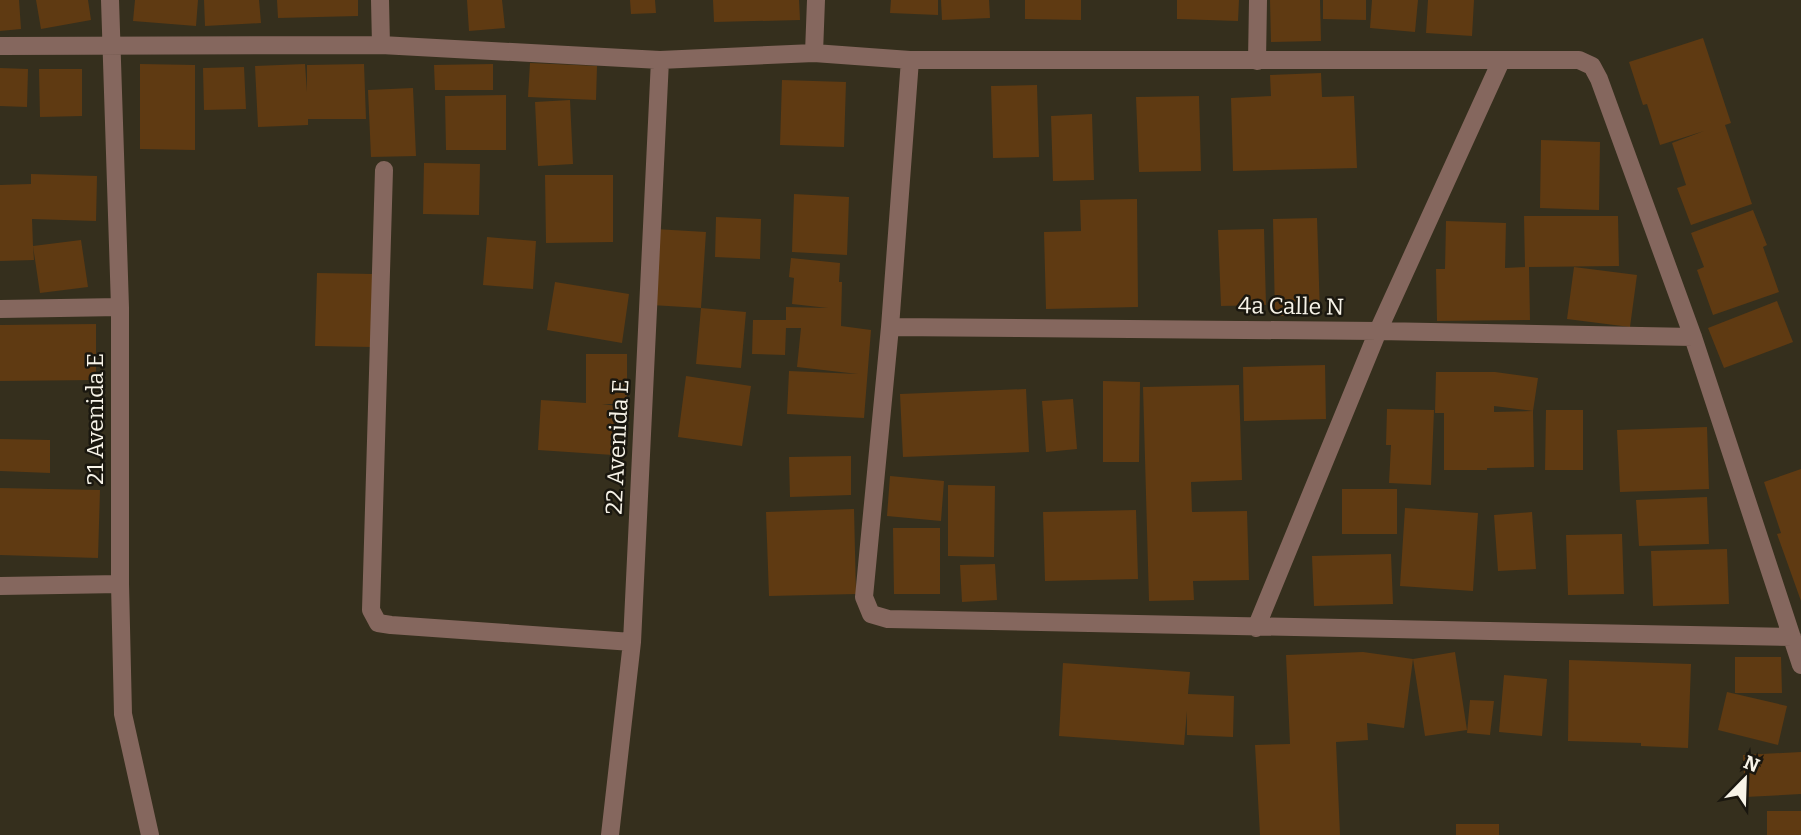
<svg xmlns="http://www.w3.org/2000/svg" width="1801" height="835" font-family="Bitter,serif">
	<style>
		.building { fill: #5f3a12; fill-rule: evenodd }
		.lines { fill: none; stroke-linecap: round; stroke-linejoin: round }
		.street { stroke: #85675e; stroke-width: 18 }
		.labels { text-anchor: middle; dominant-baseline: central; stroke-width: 5; stroke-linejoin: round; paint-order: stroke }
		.street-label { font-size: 23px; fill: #f7f3e8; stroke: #1a170f }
	</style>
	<rect width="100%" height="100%" fill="#352f1d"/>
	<path class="building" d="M0,0H19L21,29L0,31Z
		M36,0H88L91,20L41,29Z
		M135,0H198L196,26L133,21Z
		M204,0H259L261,23L205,26Z
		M277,0H358V16L278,18Z
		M467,0H502L505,28L469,31Z
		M630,0H655L656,13L631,14Z
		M713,0H799L800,20L714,22Z
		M891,0H938V15L890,13Z
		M941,0H989L990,18L942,20Z
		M1025,0H1081V20L1025,19Z
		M1177,0H1239L1238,21L1177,19Z
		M1270,0H1320L1321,41L1271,42Z
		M1323,0H1366V20L1323,19Z
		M1372,0H1418L1415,32L1370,28Z
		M1428,0H1474L1472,36L1426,33Z
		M1703,38L1731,123L1725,125L1752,204L1691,225L1677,188L1686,185L1672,143L1704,131L1660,145L1647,104L1643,105L1629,62Z
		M530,63L597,66L596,100L528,97Z
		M140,64L195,65V150L140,149Z
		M305,64L307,92V65L364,64L366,119H308V125L258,127L255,66Z
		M493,64V90H435L434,65Z
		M244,67L246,109L204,110L203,68Z
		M0,68L28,69L27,107L0,106Z
		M39,69H82V116L40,117Z
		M1321,73L1322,97L1354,96L1357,168L1233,171L1231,98L1271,96L1270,75Z
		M782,80L846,82L844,147L780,145Z
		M1037,85L1039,157L993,158L991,86Z
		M413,88L416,156L371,157L368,90Z
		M506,95V150H446L445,96Z
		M1199,96L1201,171L1139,172L1136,97Z
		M570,100L573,164L538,166L535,102Z
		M1092,114L1094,180L1053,181L1051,116Z
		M1541,140L1600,142L1599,210L1540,208Z
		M424,163L480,164L479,215L423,214Z
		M31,174L97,176L96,221L32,219L33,246L81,240L88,287L40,293L33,246L34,260L0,261V185L31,184Z
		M545,175H613V242L546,243Z
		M794,194L849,197L847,255L792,252Z
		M1137,199L1138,307L1046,309L1044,232L1081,231L1080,200Z
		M1753,210L1767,245L1763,247L1779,292L1713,315L1697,270L1704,267L1691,233Z
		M1524,216H1618L1619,266L1529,267L1530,320L1437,321L1436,269H1445L1446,221L1506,223L1505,268L1525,267Z
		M716,217L761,219L760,259L715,257Z
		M1317,218L1320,315L1275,316L1273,219Z
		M655,229L706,232L701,308L746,312L741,368L696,364L701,308L651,305Z
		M1264,229L1266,305L1221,306L1218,230Z
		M487,237L536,241L533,289L483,285Z
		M791,258L840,263L839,282H842L841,326L871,330L864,418L787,414L789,371L858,374L797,367L801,328H786L785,355L752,354L753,320H786V307L828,308L792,304L794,278L789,277Z
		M1574,267L1637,275L1630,327L1567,319Z
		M317,273L373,274L372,347L315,346Z
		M555,282L629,294L622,343L547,330Z
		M1777,301L1793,342L1724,368L1708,328Z
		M96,324V380L0,381V325Z
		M586,354H627V404H602L617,406L613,455L538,450L541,400L586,403Z
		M1325,365L1326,419L1244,421L1243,367Z
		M1436,372H1495L1538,378L1533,411L1534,467L1487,468V470H1444V413H1435ZM1494,406L1533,411L1494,412Z
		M686,376L751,386L742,446L678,437Z
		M1103,381L1140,382L1139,462H1103Z
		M1239,385L1242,480L1191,482L1192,512L1247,511L1249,580L1193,581L1194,600L1149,601L1143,387Z
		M1026,389L1029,452L903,457L900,394Z
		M1073,399L1077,449L1046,452L1042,401Z
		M1387,409L1434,410L1431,485L1389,483L1391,445H1386Z
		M1546,410H1583V470H1545Z
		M1707,427L1709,489L1620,492L1617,430Z
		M0,439L50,440V473L0,471Z
		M851,456V495L790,497L789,457Z
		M1801,469V601L1777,534L1781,533L1764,482Z
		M890,476L944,481L941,521L887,516Z
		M948,485L995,486L994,557L948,556Z
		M0,488L100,490L98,558L0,555Z
		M1342,489H1397V534H1342Z
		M1707,497L1709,544L1639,546L1636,500Z
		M1405,508L1478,513L1473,591L1400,586Z
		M854,509L856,594L769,596L766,512Z
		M1136,510L1138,579L1045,581L1043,512Z
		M1532,512L1536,569L1498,571L1494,515Z
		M893,528H940V594H894Z
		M1622,534L1624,594L1568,595L1566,535Z
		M1727,549L1729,604L1653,606L1651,551Z
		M1391,554L1393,604L1314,606L1312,556Z
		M995,564L997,600L962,602L960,565Z
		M1363,652L1413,659L1455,652L1467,730L1425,736L1413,659L1404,728L1367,723L1368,740L1336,742L1340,835H1260L1255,745L1290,744L1286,655Z
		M1735,657H1781L1782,693H1735Z
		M1569,660L1691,664L1688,748L1641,746V743L1568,741Z
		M1063,663L1190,672L1188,694L1234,696L1233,737L1187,735V711L1184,745L1059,736Z
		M1504,675L1547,679L1542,736L1499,732Z
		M1727,692L1787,706L1778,745L1718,730Z
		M1470,700L1494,701L1490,735L1467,733Z
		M1801,752V794L1745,797L1743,755Z
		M1767,811H1801V835H1767Z
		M1456,824H1499V835H1456Z"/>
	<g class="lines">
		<path class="street" d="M110,0L120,307V584L123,714L150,835
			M380,0L381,45
			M0,46L381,45L660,60L814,53L910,60H1579L1592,66L1599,79L1693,337L1801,665
			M814,53L816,0
			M910,60L890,327L864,597L871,614L888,619L1792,637
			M1257,61L1258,0
			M384,170L371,610L378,623L391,625L632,642
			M0,309L120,307
			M890,327L1378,331L1693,337
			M0,586L120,584
			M1256,628L1378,331L1501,61
			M610,835L632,642L660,60"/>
	</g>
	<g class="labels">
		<g class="street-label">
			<text transform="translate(1291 306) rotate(1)">4a Calle N</text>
			<text transform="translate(95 419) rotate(-90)">21 Avenida E</text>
			<text transform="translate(617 447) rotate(-87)">22 Avenida E</text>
		</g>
	</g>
	<g transform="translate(1745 779) rotate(23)" stroke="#1a170f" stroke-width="5" paint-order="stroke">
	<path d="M0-5L12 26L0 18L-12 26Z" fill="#f7f3e8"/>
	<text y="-10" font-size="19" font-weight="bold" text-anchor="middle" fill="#f7f3e8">N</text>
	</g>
</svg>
